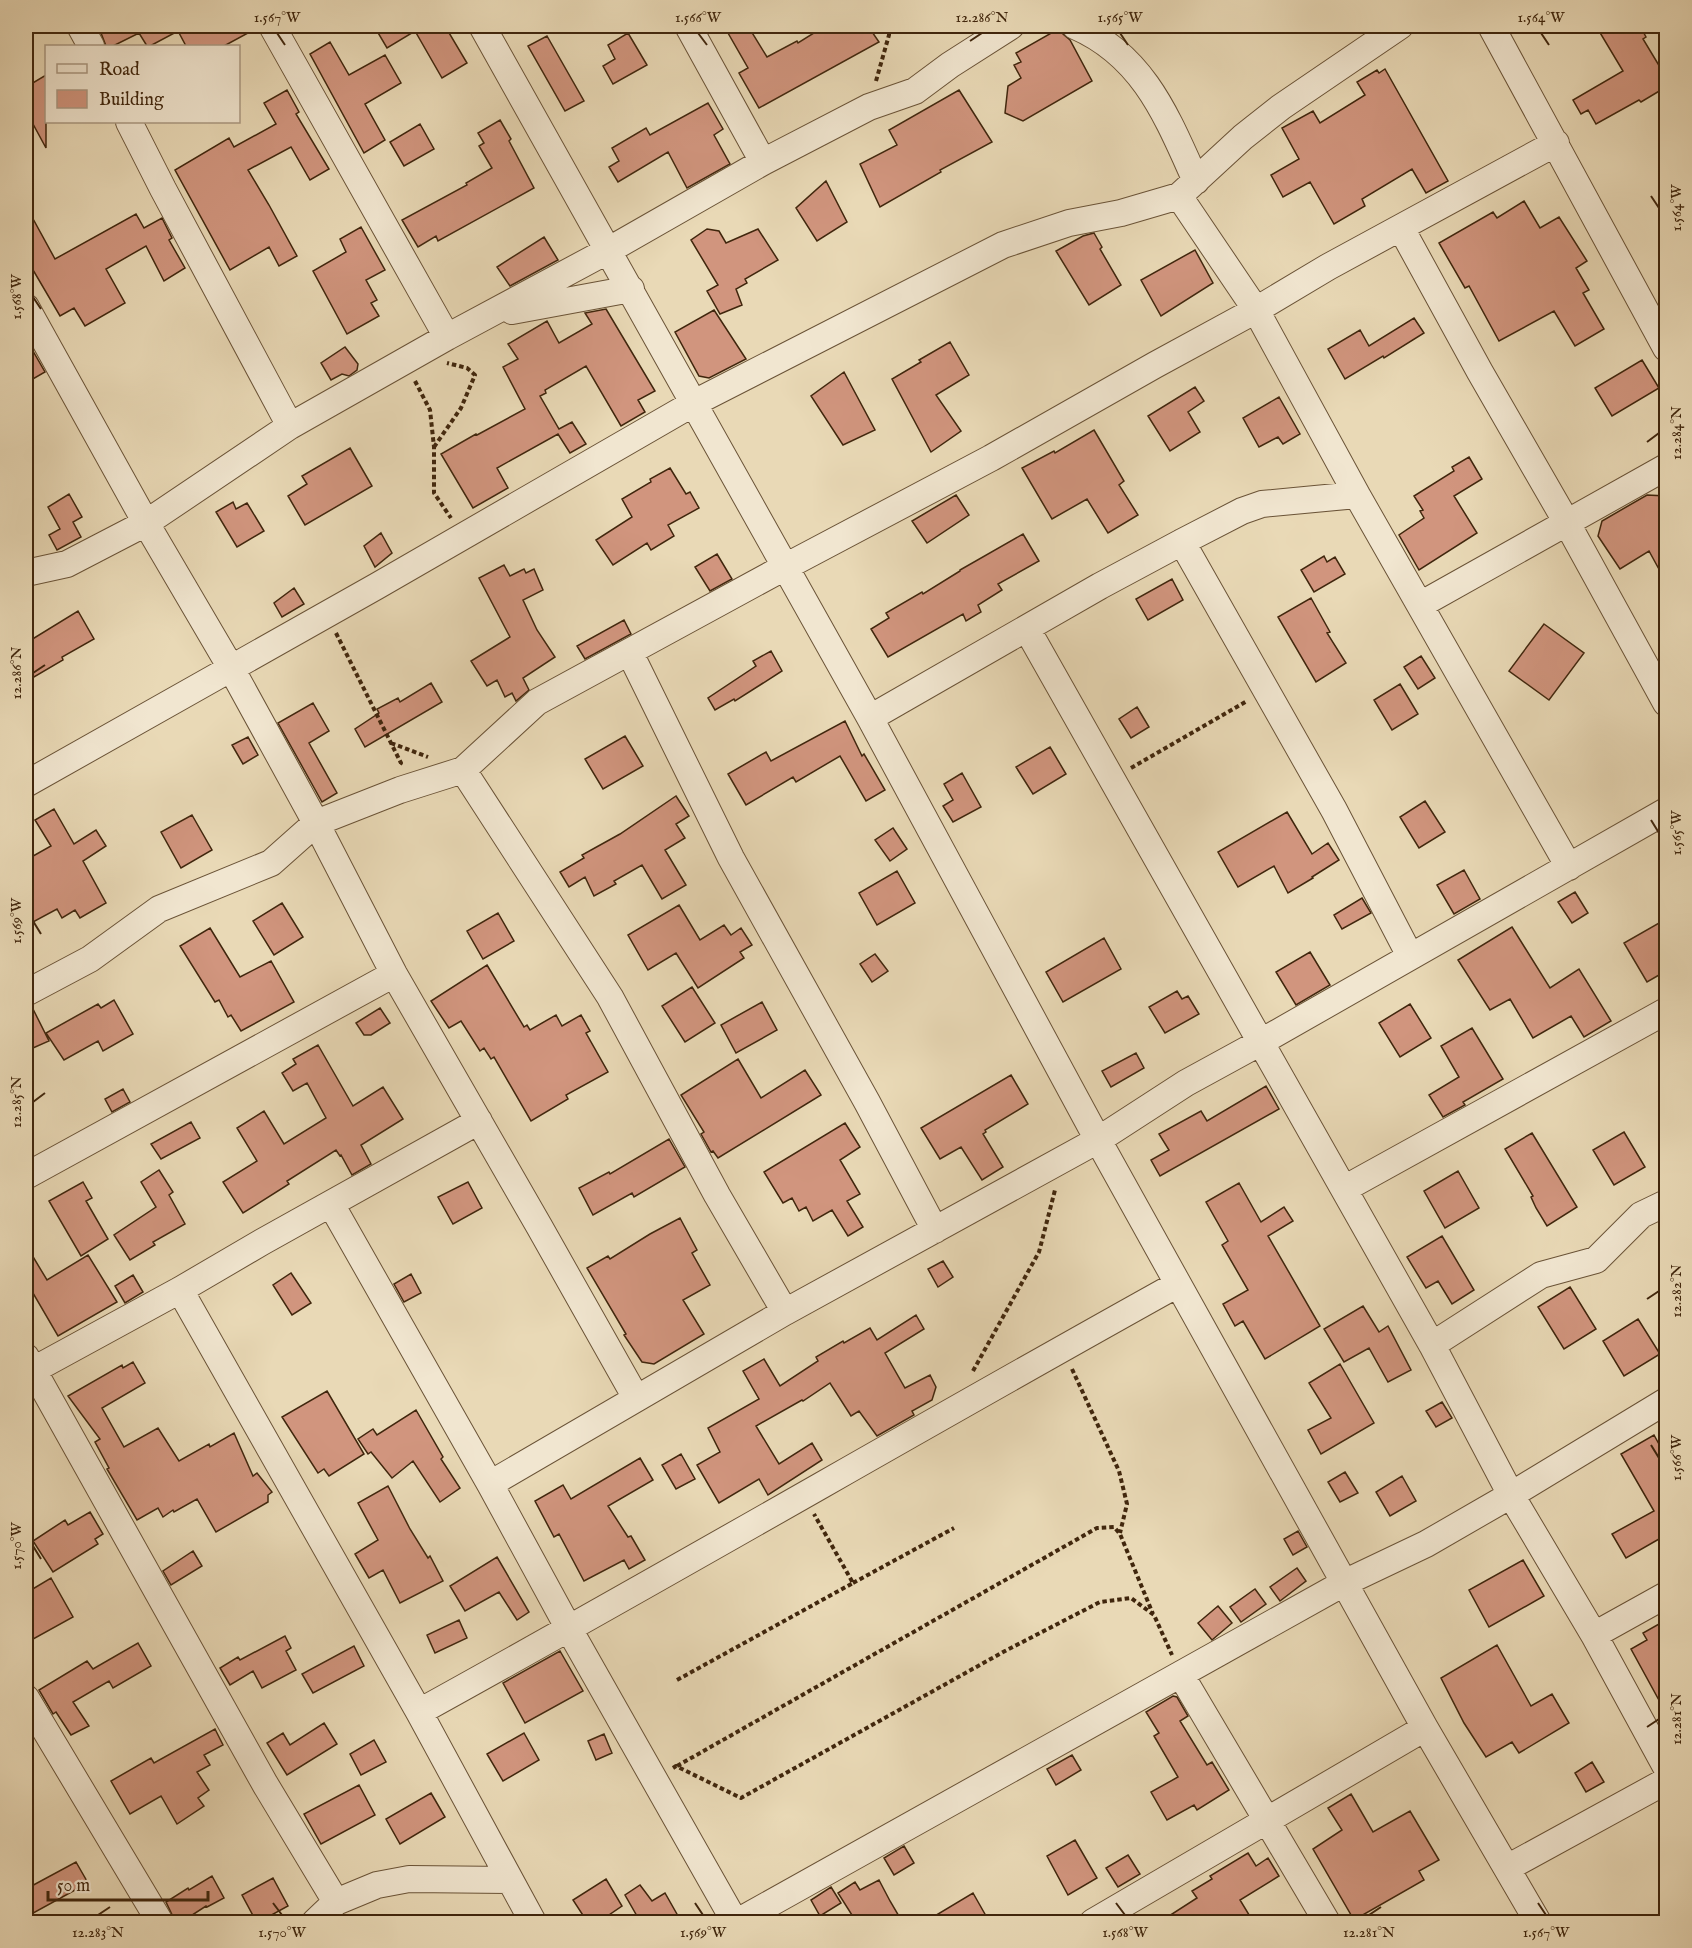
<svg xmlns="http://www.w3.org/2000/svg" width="1692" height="1948" font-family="'IM FELL English',serif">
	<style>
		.green { fill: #b2c091; stroke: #79734f; stroke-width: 1.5 }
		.building { fill: #d1957e; stroke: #40260d; stroke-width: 1.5 }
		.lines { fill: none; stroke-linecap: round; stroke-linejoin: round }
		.minor-casing { stroke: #6a5337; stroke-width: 28 }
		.path { stroke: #40260d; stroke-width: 4; stroke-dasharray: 4.5 3; stroke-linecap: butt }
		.minor { stroke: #f1e6d0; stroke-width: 26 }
		.ticks { fill: none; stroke: #40260d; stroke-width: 2 }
		.neatline { fill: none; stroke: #40260d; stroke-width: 2 }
		.ticks-label { font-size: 15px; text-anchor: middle; fill: #40260d }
	</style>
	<rect width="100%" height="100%" fill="#e9d9b6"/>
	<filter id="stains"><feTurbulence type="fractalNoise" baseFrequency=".00333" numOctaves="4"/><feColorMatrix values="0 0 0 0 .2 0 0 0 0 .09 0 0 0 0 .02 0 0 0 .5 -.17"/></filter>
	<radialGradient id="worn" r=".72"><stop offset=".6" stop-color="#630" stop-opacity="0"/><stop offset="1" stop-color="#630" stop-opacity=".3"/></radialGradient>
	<path class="green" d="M1344,26H1400L1382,37L1347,28Z"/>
	<path class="building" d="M113,26H257V28L224,46H186L178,31L150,46H147L139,33L113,46H106L101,33Z
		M374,26H445L467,63L442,78L415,31L387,48Z
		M724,26H748L767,57L797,41L798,43L825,26H868L879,42L759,108L739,73L748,68Z
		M1596,26H1640L1646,37L1643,39L1666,77V87L1641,102L1639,100L1596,124L1588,110L1581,114L1573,100L1623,71Z
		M1060,28L1063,34L1070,40L1092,81L1023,121L1005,113L1008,86L1021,78L1014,65L1021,62L1016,53Z
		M628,33L647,65L613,84L603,66L615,59L608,45Z
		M547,36L584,101L565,111L528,46Z
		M330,42L349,75L385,55L401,83L365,104L385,140L364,153L310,54Z
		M1385,69L1448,181L1426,193L1412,169L1362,199L1365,206L1334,224L1310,182L1283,197L1271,175L1299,159L1282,128L1313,111L1320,123L1365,95L1357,82L1377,70L1379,73Z
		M46,75V148L26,111V87Z
		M287,90L299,112L296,114L329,169L310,180L291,147L248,170L269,205L297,256L279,266L269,247L230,270L175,170L229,138L234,147L276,124L264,103Z
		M959,90L992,142L940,170L941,172L880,207L860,164L897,145L889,130Z
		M708,103L723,129L714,135L730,164L687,188L668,152L618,182L609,167L619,161L612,148L646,128L650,135Z
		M500,120L511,139L509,141L534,188L438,241L436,236L418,247L402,220L467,185L466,183L492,168L479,146L484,143L478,133Z
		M420,124L434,149L404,166L390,142Z
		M826,181L847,222L817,241L796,208Z
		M1524,201L1540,228L1559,217L1587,261L1576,268L1589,290L1583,293L1604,329L1575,346L1554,311L1499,341L1469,286L1465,288L1439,243L1493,212L1497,218Z
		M26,206L55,259L136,214L144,228L162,218L172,238L169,240L185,268L164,281L146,246L106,269L125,303L85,326L74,308L60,316L26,258Z
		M361,227L385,270L366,280L377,300L371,303L379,316L347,334L313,271L346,252L340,239Z
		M707,229L719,231L726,243L758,229L778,260L745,279L747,283L736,289L742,305L720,314L707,291L718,285L691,240Z
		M1094,233L1102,247L1100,249L1121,285L1089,305L1056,251L1083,236Z
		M544,237L558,260L510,286L497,267Z
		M1195,250L1213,283L1161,316L1141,280Z
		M606,309L655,391L638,400L645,412L621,426L586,366L545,390L546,393L540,396L559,429L572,422L586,444L570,453L558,434L497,468L508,488L473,508L441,454L476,434L477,435L525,409L503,367L518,359L508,344L547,321L559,343L592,324L585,313Z
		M714,310L746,359L709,378L699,376L675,332Z
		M1414,318L1424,333L1384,358L1383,356L1345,379L1328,349L1360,330L1369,346Z
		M26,339L45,372L26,383Z
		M950,342L969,375L936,395L961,431L931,452L892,379L921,362L919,360Z
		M345,347L358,364L357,370L349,376L342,374L331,380L321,363Z
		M1642,360L1659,388L1612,416L1595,388Z
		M844,372L875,430L843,445L811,396Z
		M1195,387L1204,401L1188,412L1200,432L1170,451L1148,416Z
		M1279,397L1300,434L1283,444L1278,437L1259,447L1243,418Z
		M1094,430L1124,481L1119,485L1138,515L1108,533L1087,499L1052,519L1022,468L1054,451L1055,453Z
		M350,448L372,486L305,525L288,496L307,484L302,476Z
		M1469,457L1482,479L1454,496L1477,533L1419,570L1399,535L1424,518L1420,511L1423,510L1414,496L1454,471L1452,467Z
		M670,468L686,494L690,492L699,508L668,525L674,536L651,550L647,543L613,565L596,540L632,517L622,499L651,482L650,479Z
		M69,494L82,517L73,522L81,537L57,550L49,535L60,529L48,507Z
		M956,495L969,515L927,543L912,521Z
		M1647,495L1666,496V582L1649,551L1620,569L1598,536L1602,521Z
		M233,502L236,509L247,503L264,531L237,547L216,512Z
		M381,533L392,553L375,567L364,546Z
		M1023,534L1039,561L998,584L1002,590L978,605L981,612L966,621L963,614L888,657L871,629L889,618L886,613L922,592L923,594L960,571V570Z
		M717,554L732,579L710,591L695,567Z
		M1324,556L1327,562L1335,557L1345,574L1314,592L1301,570Z
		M504,565L510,576L524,569L526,573L534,569L543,590L523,600L537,630L555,657L523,678L529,690L516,701L512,693L505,697L497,680L487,686L471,661L510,637L479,578Z
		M1172,579L1183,600L1148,620L1136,599Z
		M294,588L304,604L282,617L274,603Z
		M1311,598L1330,632L1327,633L1346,663L1316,682L1278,617Z
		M78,611L94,639L62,657L63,660L34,677L26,662V643Z
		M624,620L631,634L585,659L577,646Z
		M1544,624L1584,653L1549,700L1509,671Z
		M771,651L782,671L735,701L734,699L715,710L708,698L756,666L753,661Z
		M1421,656L1435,678L1418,689L1404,667Z
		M431,683L442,702L365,747L355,729L379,713L377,709L398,698L400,702Z
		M1400,684L1418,714L1392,730L1374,700Z
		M313,703L329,731L309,743L337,793L322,802L278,723Z
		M1137,707L1149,727L1131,738L1119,719Z
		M845,721L862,756L864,754L885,790L866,801L840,756L796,782L793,777L746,805L728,774L766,752L771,761Z
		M625,736L643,766L603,789L585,759Z
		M248,737L258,755L243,764L232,745Z
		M1050,747L1066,774L1033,794L1016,767Z
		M962,773L981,807L953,822L943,806L953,800L944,784Z
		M676,796L689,816L676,824L685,838L665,850L686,885L662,899L642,865L614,881L616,884L594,896L585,877L569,887L560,872L584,858L582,855L620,834Z
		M1425,801L1445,832L1419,848L1400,817Z
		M54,809L74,844L96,830L106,846L83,861L106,903L80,918L75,910L62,918L57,909L33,922L26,908V860L51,846L35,820Z
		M1287,812L1312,854L1328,843L1339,860L1312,877L1313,878L1288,893L1274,866L1238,887L1218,852Z
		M192,815L212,850L181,868L161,832Z
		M893,828L907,849L890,861L875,840Z
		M1464,870L1480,899L1454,914L1437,885Z
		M897,871L915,903L877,925L859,893Z
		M1575,892L1588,913L1572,923L1558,902Z
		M1362,898L1371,913L1342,929L1334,915Z
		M282,903L303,937L274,955L253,921Z
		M679,905L700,940L724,925L731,935L741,928L752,945L740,952L744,958L698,988L676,953L648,970L628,935Z
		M498,913L514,941L483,959L467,931Z
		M1666,919V971L1647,982L1624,943Z
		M1512,927L1550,988L1579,969L1611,1021L1584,1037L1571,1016L1533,1038L1510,999L1490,1010L1458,960Z
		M210,928L240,977L271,961L294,1002L241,1031L231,1015L228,1017L219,1000L215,1002L180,946Z
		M1104,938L1121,969L1063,1002L1046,972Z
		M1310,952L1330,985L1296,1005L1276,972Z
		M875,954L888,971L872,982L860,964Z
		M487,965L524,1027L527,1025L530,1030L556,1015L562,1026L581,1015L590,1031L586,1033L608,1072L566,1095L568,1099L531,1121L494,1057L491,1059L484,1048L480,1051L461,1021L449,1028L431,1001Z
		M692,987L715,1023L685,1042L662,1006Z
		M1177,991L1182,999L1188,996L1199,1014L1165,1033L1149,1007Z
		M114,1000L133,1034L103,1051L98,1041L64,1060L46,1033L98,1004L101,1008Z
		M762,1002L777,1030L736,1053L721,1025Z
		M1410,1004L1431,1038L1400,1057L1379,1023Z
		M32,1007L49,1041L33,1048L26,1032V1008Z
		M380,1008L390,1023L371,1035H364L356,1023Z
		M1472,1028L1503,1079L1463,1102L1465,1105L1443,1117L1429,1095L1459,1077L1441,1046Z
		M318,1045L353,1106L383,1087L403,1119L361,1145L371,1164L352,1175L341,1155L340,1156L336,1150L287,1181L289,1184L243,1213L223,1182L257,1161L237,1128L264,1111L284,1144L326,1118L307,1083L293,1091L282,1073L296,1064L293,1059Z
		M1136,1053L1144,1068L1111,1087L1102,1071Z
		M738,1059L761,1098L805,1070L821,1095L718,1158L713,1151L711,1152L701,1134L704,1132L681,1095Z
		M1011,1075L1028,1104L985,1130L986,1132L983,1134L1003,1167L982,1180L961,1147L940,1159L921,1128Z
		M1266,1086L1279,1109L1160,1176L1151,1160L1169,1150L1159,1134L1201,1111L1207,1121Z
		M123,1089L130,1102L112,1112L105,1099Z
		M191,1122L200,1138L161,1159L151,1144Z
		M845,1123L860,1147L840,1160L860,1194L847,1201L863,1227L848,1236L832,1210L813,1221L806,1207L799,1211L792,1198L783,1203L764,1172Z
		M1624,1132L1645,1167L1614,1185L1593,1150Z
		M1532,1133L1577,1207L1547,1226L1536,1208L1531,1197L1533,1196L1505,1149Z
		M669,1139L685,1167L634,1197L632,1193L593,1215L579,1188L609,1172L610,1174Z
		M159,1170L173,1192L169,1195L185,1224L153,1242L155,1245L130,1260L114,1235L156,1207L141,1182Z
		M1458,1171L1479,1208L1445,1228L1424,1191Z
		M83,1182L92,1198L86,1201L108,1239L81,1256L49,1201Z
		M468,1182L482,1208L453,1224L438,1197Z
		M1239,1183L1261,1222L1284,1207L1293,1221L1268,1236L1320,1326L1265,1359L1243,1321L1235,1326L1223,1304L1248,1290L1222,1245L1228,1241L1206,1202Z
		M680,1218L697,1250L692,1253L710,1285L683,1300L704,1334L654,1364L642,1362L624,1335L626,1334L587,1268L608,1256L610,1259L650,1234Z
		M1442,1236L1474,1290L1452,1304L1438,1281L1426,1288L1407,1257Z
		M26,1245L47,1280L88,1255L117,1302L58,1336L33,1293L26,1297Z
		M943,1261L953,1277L938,1287L928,1269Z
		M291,1273L311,1303L292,1315L273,1285Z
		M411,1274L421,1293L404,1302L394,1284Z
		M133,1275L143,1292L125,1303L115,1286Z
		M1570,1287L1596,1329L1564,1349L1538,1307Z
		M1363,1306L1379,1332L1388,1326L1411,1370L1388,1382L1369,1348L1344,1362L1324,1329Z
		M916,1315L924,1329L885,1353L905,1388L930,1375L936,1387L932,1400L912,1411L914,1415L877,1436L859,1411L851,1416L830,1383L803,1401L802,1400L756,1426L779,1464L812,1443L822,1460L768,1495L759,1479L719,1503L697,1465L720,1452L708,1428L759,1399L743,1371L764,1359L780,1386L818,1361L816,1357L843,1341L844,1343L870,1328L877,1340Z
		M1638,1319L1660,1354L1624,1376L1603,1341Z
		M133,1362L145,1383L102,1408L124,1447L158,1428L179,1461L209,1444L210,1447L234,1433L253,1476L257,1473L272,1492L268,1495V1502L216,1532L197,1499L174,1512L173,1510L163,1517L158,1508L137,1520L107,1469L109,1468L95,1442L100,1439L68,1396L122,1365L123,1368Z
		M1340,1364L1374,1423L1321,1454L1308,1430L1331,1418L1309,1383Z
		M327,1391L364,1454L329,1476L324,1469L318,1473L282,1417Z
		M1442,1402L1452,1418L1436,1427L1426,1411Z
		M416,1410L443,1457L441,1459L460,1488L440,1502L413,1461L392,1478L371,1452L368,1454L358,1439L373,1429L377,1435Z
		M1654,1435L1666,1457V1535L1626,1558L1612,1534L1654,1511L1621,1454Z
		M681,1454L695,1479L676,1489L662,1465Z
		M640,1458L653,1480L608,1506L628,1537L631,1536L645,1560L629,1569L624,1560L584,1581L559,1534L554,1537L535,1501L563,1485L571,1499Z
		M1345,1472L1358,1493L1340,1502L1328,1482Z
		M1402,1476L1416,1501L1390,1516L1376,1492Z
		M388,1486L410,1529L428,1558L430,1556L443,1581L400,1603L383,1570L369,1578L355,1554L378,1540L358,1503Z
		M90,1512L103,1534L95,1539L98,1544L53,1572L33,1541L65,1520L68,1525Z
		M1298,1531L1307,1547L1293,1555L1284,1539Z
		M193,1551L202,1566L171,1585L163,1571Z
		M497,1557L529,1612L517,1620L499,1592L465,1611L450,1586Z
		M1523,1560L1544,1596L1489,1627L1469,1590Z
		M1297,1568L1306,1581L1280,1601L1270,1587Z
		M51,1578L73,1617L26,1643V1593Z
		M1255,1589L1266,1604L1241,1622L1230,1607Z
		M1218,1606L1232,1623L1212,1640L1198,1623Z
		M459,1620L467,1638L435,1653L427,1635Z
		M1666,1620V1713L1631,1649L1647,1640L1643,1633Z
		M285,1636L291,1648L286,1651L296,1670L262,1688L253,1671L230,1685L220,1668L238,1657L240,1660Z
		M138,1643L151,1666L113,1688L109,1681L73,1702L89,1726L71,1735L56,1712L53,1714L39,1690L87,1661L93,1669Z
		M1497,1645L1531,1706L1552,1694L1569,1723L1519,1753L1512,1742L1486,1757L1464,1723L1441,1678Z
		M354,1646L364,1666L313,1693L302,1674Z
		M560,1651L583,1691L525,1723L503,1683Z
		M1173,1696L1177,1697L1188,1716L1180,1721L1207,1765L1212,1762L1229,1790L1197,1810L1194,1805L1167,1820L1151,1792L1178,1777L1154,1736L1159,1733L1146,1712Z
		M324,1723L337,1744L287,1775L267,1743L283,1733L290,1745Z
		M215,1729L223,1745L204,1755L210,1765L197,1772L209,1790L198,1798L204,1806L177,1824L161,1796L130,1814L111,1781L151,1758L154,1763Z
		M524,1733L539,1760L503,1781L487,1754Z
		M604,1734L612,1753L596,1760L588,1741Z
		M374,1740L386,1762L361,1775L350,1754Z
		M1072,1755L1081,1770L1056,1785L1047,1769Z
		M1592,1762L1604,1782L1586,1792L1575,1773Z
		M359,1785L375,1815L321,1844L304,1814Z
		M431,1793L445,1817L400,1844L386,1819Z
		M1351,1794L1373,1832L1410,1811L1439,1860L1419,1871L1424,1880L1354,1920L1313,1849L1342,1830L1328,1808Z
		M1075,1840L1097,1878L1068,1895L1047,1856Z
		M904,1846L914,1863L894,1875L884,1858Z
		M1248,1853L1256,1866L1268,1858L1279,1876L1240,1900L1254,1923H1158L1197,1898L1192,1891L1212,1879L1210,1876Z
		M1128,1855L1140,1874L1118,1887L1106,1868Z
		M76,1862L88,1883L26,1917V1889Z
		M212,1876L224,1898L207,1907L206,1906L180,1923H176L166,1902L188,1888L189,1890Z
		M273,1878L288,1906L257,1923L242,1895Z
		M606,1879L622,1906L597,1923H588L573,1900Z
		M879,1880L890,1901L903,1923H857L838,1893L855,1882L860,1890Z
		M640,1885L652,1901L665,1893L682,1923H641L625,1895Z
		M831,1887L841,1903L820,1916L811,1900Z
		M973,1893L990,1923H923Z"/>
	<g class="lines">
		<defs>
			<path id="minor" d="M80,26L91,46
				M272,26L447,337
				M482,26L870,718L1098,1140L1425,1728L1538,1922
				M688,26L763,162
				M1075,26C1144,56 1167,117 1196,181
				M1491,26L1666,348
				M129,122L163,189L290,426
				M1179,196L1256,310L1357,495L1569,867
				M1401,228L1480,372L1567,523L1666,703
				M26,307L146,523L231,668L316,823L394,974L539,1226L636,1398
				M512,311L631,289
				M1182,542L1334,810L1410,956
				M26,573L67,564L146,523L290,426L447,337L609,250L763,162L869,107L915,91L950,65L1011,26
				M1420,605L1666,467
				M1027,629L1432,1345L1511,1495L1594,1635L1666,1767
				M630,653L731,858L867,1102L935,1230
				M870,718L1100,586L1182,542L1242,511L1262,504L1357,495
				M463,770L610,997L717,1195L785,1312
				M26,784L377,586L694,403L1003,245L1069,223L1121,213L1179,196L1243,137L1281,107L1400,26
				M26,993L90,959L159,909L271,863L316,823L400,790L463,770L537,702L785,567L991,458L1155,365L1256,310L1328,267L1556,143
				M26,1176L394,974
				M1344,1189L1666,1011
				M331,1204L490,1484L569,1629L735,1922
				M180,1290L419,1712L533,1922
				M1432,1345L1541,1275L1596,1260L1641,1215L1666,1203
				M26,1357L265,1784L336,1902
				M26,1374L180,1290L262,1242L479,1121
				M490,1484L785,1312L1098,1140L1186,1083L1261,1042L1666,811
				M1594,1635L1666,1595
				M1181,1675L1327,1922
				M26,1698L160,1922
				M419,1712C673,1572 924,1425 1178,1284
				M1507,1868L1666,1781
				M315,1922L336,1902L377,1885L409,1879L509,1880
				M737,1922L1344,1583L1426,1544L1511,1495L1666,1401
				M1093,1922L1425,1728"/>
		</defs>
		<use href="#minor" class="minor-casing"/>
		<path class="path" d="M876,81L889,35V26
			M415,381L430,410L434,447V493L451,518
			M434,447L461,408L475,375L467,368L447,363
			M336,633L401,763L399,765
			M391,743L428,757
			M1131,768L1247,701
			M1072,1369L1119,1471L1127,1504L1120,1533
			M973,1371L1039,1252L1055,1190
			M853,1583L954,1528
			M677,1680L853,1583L814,1514
			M677,1766L1097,1528L1114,1527L1120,1534L1153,1614
			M673,1768L676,1766L741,1798L1005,1651L1100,1602L1131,1598L1154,1615L1172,1655"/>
		<use href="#minor" class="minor"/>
	</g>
	<path class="ticks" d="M277,33L285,45M698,33L707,45M1120,33L1128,45M1541,33L1549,45M970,41L982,33M1651,196L1659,208M33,297L41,309M1647,442L1659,433M33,673L45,665M1651,820L1659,833M33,921L41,934M33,1102L45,1093M1647,1299L1659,1291M1651,1445L1659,1458M33,1546L41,1559M1647,1727L1659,1719M273,1903L282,1915M695,1903L703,1915M1116,1903L1125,1915M1538,1903L1546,1915M98,1915L110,1907M1369,1915L1381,1907"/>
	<rect width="1692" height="1948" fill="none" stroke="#e9d9b6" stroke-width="66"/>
	<rect x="45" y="45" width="195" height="78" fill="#f1e6d0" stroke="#aa9982" stroke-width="1.5"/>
	<rect x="57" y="64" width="30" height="9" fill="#f1e6d0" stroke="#aa9982" stroke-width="1.5"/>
	<text x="99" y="75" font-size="18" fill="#40260d">Road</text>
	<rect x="57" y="90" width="30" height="18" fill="#d1957e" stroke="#aa9982" stroke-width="1.5"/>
	<text x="99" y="105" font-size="18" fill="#40260d">Building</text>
	<path d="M48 1891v9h160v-9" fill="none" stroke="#40260d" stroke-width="3"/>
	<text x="57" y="1891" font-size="18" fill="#40260d" stroke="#f1e6d0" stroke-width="4.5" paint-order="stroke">50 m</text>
	<rect x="33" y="33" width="1626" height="1882" class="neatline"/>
	<g class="ticks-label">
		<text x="277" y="22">1.567°W</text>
		<text x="698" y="22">1.566°W</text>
		<text x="982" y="22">12.286°N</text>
		<text x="1120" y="22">1.565°W</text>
		<text x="1541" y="22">1.564°W</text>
		<text transform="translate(1676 208) rotate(-90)" y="5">1.564°W</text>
		<text transform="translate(16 297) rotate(-90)" y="5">1.568°W</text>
		<text transform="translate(1676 433) rotate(-90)" y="5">12.284°N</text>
		<text transform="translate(16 673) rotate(-90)" y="5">12.286°N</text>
		<text transform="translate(1676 833) rotate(-90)" y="5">1.565°W</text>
		<text transform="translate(16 921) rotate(-90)" y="5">1.569°W</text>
		<text transform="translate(16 1102) rotate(-90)" y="5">12.285°N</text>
		<text transform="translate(1676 1291) rotate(-90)" y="5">12.282°N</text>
		<text transform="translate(1676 1458) rotate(-90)" y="5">1.566°W</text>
		<text transform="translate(16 1546) rotate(-90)" y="5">1.570°W</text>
		<text transform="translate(1676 1719) rotate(-90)" y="5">12.281°N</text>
		<text x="98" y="1937">12.283°N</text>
		<text x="282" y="1937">1.570°W</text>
		<text x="703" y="1937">1.569°W</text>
		<text x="1125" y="1937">1.568°W</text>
		<text x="1369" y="1937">12.281°N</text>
		<text x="1546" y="1937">1.567°W</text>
	</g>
	<rect width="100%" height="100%" filter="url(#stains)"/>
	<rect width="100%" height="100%" fill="url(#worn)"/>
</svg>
